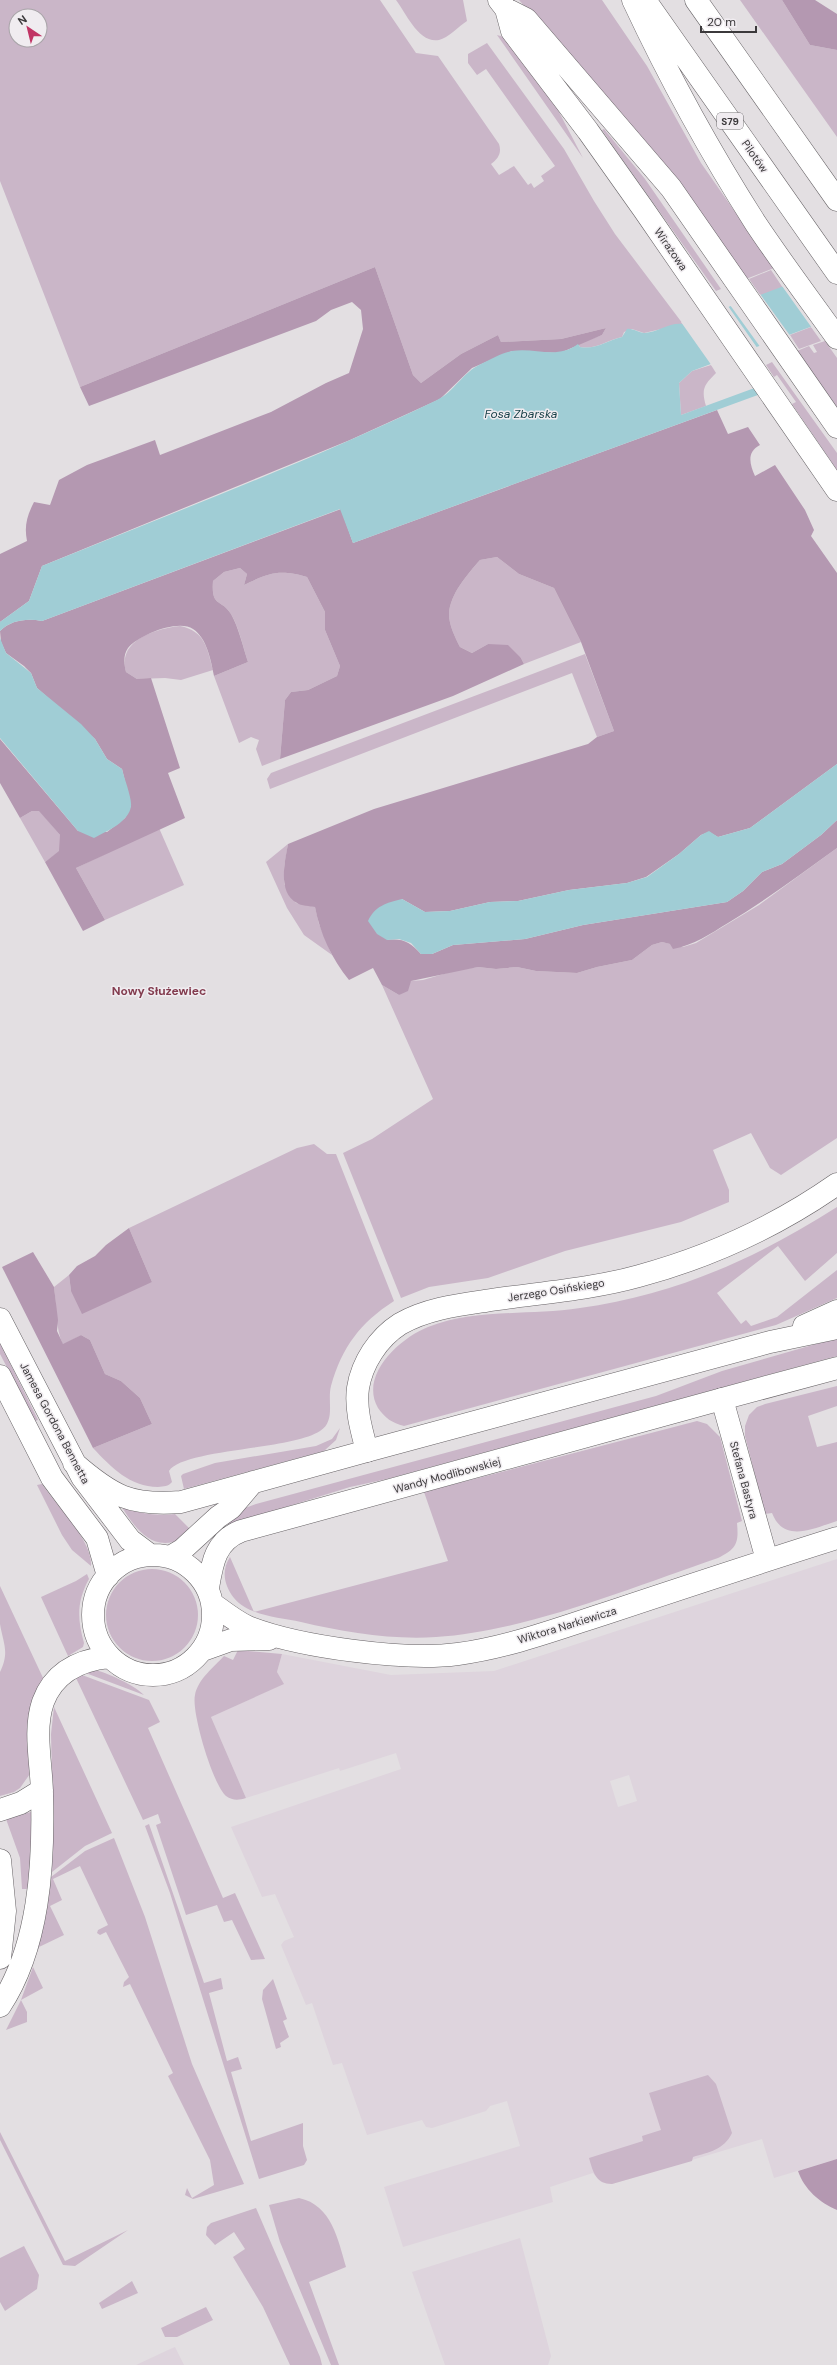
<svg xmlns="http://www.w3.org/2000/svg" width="837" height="2365" font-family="'DM Sans',sans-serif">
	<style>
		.built { fill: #ded4dd; fill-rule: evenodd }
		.green { fill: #cab6c8; fill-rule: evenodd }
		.forest { fill: #b498b1 }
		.water { fill: #a0cdd5 }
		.pier { fill: #e3dfe2 }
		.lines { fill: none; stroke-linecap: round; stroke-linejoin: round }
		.secondary-casing { stroke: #666265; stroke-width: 23 }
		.highway-casing { stroke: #666265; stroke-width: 23 }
		.secondary { stroke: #fff; stroke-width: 22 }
		.highway { stroke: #fff; stroke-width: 22 }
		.labels { text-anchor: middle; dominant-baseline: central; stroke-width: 3; stroke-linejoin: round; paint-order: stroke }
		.shield { fill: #f0ecf0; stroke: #716f71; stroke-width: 1 }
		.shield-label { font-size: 10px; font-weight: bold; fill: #3b393b }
		.street-label { font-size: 11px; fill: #3b393b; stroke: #f0ecf0 }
		.water-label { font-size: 12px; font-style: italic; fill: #153e46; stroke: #f0ecf0 }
		.neighbourhood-label { font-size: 12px; font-weight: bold; fill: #833c4f; stroke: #f0ecf0 }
	</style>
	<rect width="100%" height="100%" fill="#e3dfe2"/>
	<path class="built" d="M837,1559V2159L774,2178L762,2139L612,2184L601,2182L593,2173L550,2187L553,2202L403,2247L384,2187L520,2146L507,2101L490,2106L486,2111L432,2128L426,2127L422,2120L367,2135L342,2063L333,2065L312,2003L306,2005L281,1945L284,1941L294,1937L275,1894L262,1897L231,1827L401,1769L396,1753L340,1771L339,1768L246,1798L211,1717L283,1684L277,1672L282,1654L391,1675L494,1671ZM629,1775L637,1801L618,1807L610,1781Z
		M520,2238L551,2356L548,2365H445L412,2272Z
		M175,2347L184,2365H136L168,2350Z"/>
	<path class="green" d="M0,0H380L416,53L438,56L499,144C502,153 498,159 491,164L499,175L514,166L528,185L531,183L534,188L544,181L541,176L555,166L486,69L477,75L468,63V54L487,43L564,149L594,201L615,234L683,324L644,333L632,329L624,332L622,337C607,340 596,350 580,347L578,344L602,335L606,328L561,339L501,342L498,335L461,354L421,383L413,375L375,267L80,387L0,181ZM16,16H40V40H16Z
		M396,0H463L467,21C459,26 448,38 439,40C419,44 406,13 396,0Z
		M519,0H602L647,66L701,163L774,268L746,279L665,167Z
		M740,0H782L810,45L837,50V137Z
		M497,35L504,37L512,45L558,110L583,158Z
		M604,129L645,179L721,289L716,291L617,152L602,130Z
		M771,270L783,288L761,296L749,279Z
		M811,327L821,341L799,349L790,335Z
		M825,341L837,358V407L797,351L809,346L814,353L817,352L813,345Z
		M772,362L837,453V470L792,404L796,402L777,375L774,377L766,365Z
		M711,365L716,373C704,385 701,389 706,406L681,415L679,383L692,371Z
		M497,557L519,574L554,588L581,642L524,664L521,658L488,644L472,653L460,647C455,637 449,625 449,614C450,594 467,575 480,560Z
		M240,568L247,574L244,585C269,573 279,569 307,577L325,612V630L340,666L337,676L308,690L291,692L285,700L280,759L262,766L256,749L259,740L251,737L239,743L214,676L248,662C243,647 239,627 231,614C221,598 211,608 213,581L224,572Z
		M180,626C205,631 207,648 213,670L181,680L165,678L137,679L126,672C117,640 155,629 180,626Z
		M585,654L614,731L597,737L572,673L270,789L267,779L271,773Z
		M39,810L60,835V851L45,862L20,818L32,811Z
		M159,828L184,885L105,920L76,868Z
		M288,844L284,867V884L296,903L315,907L319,924L332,955L304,935L287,908L266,862Z
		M837,848V1138L781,1175L770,1168L751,1133L713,1150L729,1190V1202L681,1222L565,1251L488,1278L429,1287L401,1298L343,1153L372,1139L433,1099L382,985L399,995L411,981L423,980L457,970L478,967L496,969L517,967L536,971L577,973L597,967L632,960L652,945L662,942L683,947L696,943L759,905Z
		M314,1144L327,1154H336L394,1301C360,1323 342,1347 331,1386C327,1401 336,1421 320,1431C291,1450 183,1449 169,1471L172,1482C168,1487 164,1486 158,1487C130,1487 111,1467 93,1448L152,1424L140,1398L121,1381L105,1374L90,1340L81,1335L63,1345C55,1327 57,1307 54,1287L69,1275L71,1291L152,1282L129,1228L297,1148Z
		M837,1207V1253L805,1281L778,1246L717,1293L741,1324L746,1320L751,1326L777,1317L837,1270V1298L776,1325L404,1426C392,1423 385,1418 378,1408C359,1375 400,1338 428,1327C477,1308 529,1316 580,1308C675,1295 757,1258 837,1207Z
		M837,1338V1356L387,1479L350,1487L228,1525L226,1520L237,1511L256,1504L656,1396L722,1371Z
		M0,1343L38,1420L35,1421L0,1354Z
		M837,1386V1406L808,1416L817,1447L837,1442V1521C814,1528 784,1544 772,1513L765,1514L745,1436V1426L749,1415L757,1407L765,1404Z
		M697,1421L707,1424L720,1437L742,1521L737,1523C739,1544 736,1549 718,1558C630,1588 527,1631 436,1637C391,1640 344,1632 301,1622C278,1617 249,1616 234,1598C224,1585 221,1571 230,1557L254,1612L448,1561L424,1492Z
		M340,1428L336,1440L324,1451L184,1489L181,1476L183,1474L215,1463L316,1446L332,1439Z
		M42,1484C56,1505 93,1541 91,1566L72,1550L62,1535L37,1485Z
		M124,1507C139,1514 158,1516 175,1514L192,1531C186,1535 179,1541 173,1542C149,1548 134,1526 123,1509Z
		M106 1615a46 46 0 1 1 92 0a46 46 0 1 1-92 0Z
		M87,1574L89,1579C77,1601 77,1618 84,1643L83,1647L68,1656L41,1597L76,1581Z
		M0,1586L44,1680L32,1771L20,1788L14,1792L0,1796V1672C10,1652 3,1643 0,1624C0,1612 0,1598 0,1586Z
		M238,1650L282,1654L277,1672L284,1684L211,1717L246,1798C239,1800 233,1801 226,1796C213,1785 191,1712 195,1695C198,1679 214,1667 224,1656L233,1660Z
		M94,1670C105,1671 137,1687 144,1695L83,1672Z
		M82,1675L149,1700L160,1722L148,1728L223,1898L235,1893L265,1959L251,1960L232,1920L224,1922L217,1905L186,1915L156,1825L161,1823L158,1814L143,1820L76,1678Z
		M54,1707L112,1833L85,1846L52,1872L53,1817L51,1734Z
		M34,1811L28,1889H22L20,1858L6,1819Z
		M149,1824L204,1983L221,1978L223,1989L209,1993L227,2061L238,2057L242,2069L231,2072L251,2141L303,2123V2146L307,2160L304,2165L259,2179L170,1893L145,1826Z
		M114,1838L145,1917L192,2064L244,2184L193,2199L185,2195L187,2188L192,2198L214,2185L210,2160L168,2076L173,2073L130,1984L123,1987L124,1982L129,1977L106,1932L100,1935L97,1933L98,1930L108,1925L80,1866L53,1879L62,1900L50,1906L64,1935L39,1947L38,1950L36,1948L51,1877L85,1851Z
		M33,1967L43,1988L21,2000L27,2012V2022L6,2030L21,2000Z
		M273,1979L287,2019L283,2021L289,2037L280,2043L281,2047L276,2049L262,1999L263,1990Z
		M708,2075L716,2084L732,2133C724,2150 709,2152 693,2157L692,2161L612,2184C596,2184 593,2172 589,2158L643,2141L642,2136L661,2130L649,2093Z
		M0,2132L65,2261L128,2230L75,2266L63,2265L0,2140Z
		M299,2198C332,2205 338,2240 346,2267L309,2282L339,2365H331L280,2242L269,2205Z
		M256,2208L320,2357L322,2365H290L263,2307L233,2257L245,2249L234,2232L215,2245L206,2235L207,2227L211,2223Z
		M24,2246L39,2275L37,2289L5,2311L0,2314L5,2311L0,2302V2258Z
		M132,2281L138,2293L102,2309L99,2303Z
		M206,2307L213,2320L177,2337H165L161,2328Z"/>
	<path class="forest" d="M782,0H815L837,14V50L810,45Z
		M375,267L413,375L421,383L461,354L498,335L501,342L561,339L606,328L602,335L560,353L512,351L472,368L440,399L350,440L42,566L29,601L0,622V554L27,541C24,526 27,516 34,502L50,505L59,480L87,465L155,440L160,455L271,412L326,383L349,373L363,329L361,310L352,302L331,310L316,321L89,406L80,387Z
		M717,410L728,434L748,427L760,445C746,452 750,465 755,476L775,465L805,510L814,530L811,536L837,573V764L750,828L718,837L709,832L701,835L679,854L646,877L627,883L569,890L518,901L490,902L450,911L425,912L402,899L387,940C403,938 410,942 421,954H432L453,945L525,939L583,925L727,902L743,891L762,872L782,864L821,835L837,820V848C801,874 766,900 728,923C710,934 694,945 673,949L670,944L662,942L652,945L632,960L597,967L577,973L536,971L517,967L496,969L478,967L411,981L408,991L399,995L382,985L373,968L349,980C332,959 320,934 315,907C310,906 301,906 297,903C277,893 285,861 288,844L374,809L588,744L597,737L614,731L581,642L554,588L519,574L497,557L480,560C467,575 450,594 449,614C449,625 455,637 460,647L472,653L488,644L508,645L521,658L524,664L453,696L280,759L285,700L291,692L308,690L337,676L340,666L325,630V612L307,577C279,569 269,573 244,585L247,574L240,568L224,572L213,581C211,608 221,598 231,614C239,628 243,647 248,662L214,676C211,661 207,638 193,629C178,619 139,635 128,648C123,655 124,664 126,672L137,679L151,678L180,768L168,773L185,818L76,868L105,920L83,931L45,862L59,851L60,835L39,811H32L20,818L0,783V739L78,831L107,832L125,818L131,806L122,769L107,759L95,739L37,688L31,673L24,666L6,653L1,642L0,631C11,620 27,618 42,621L341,509L353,543Z
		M129,1228L152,1282L82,1314L71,1291L69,1275L77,1266L95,1256L106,1245Z
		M33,1252L54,1287L58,1320L57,1331L63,1344L81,1335L90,1340L105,1374L121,1381L140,1398L152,1424L93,1448L2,1267Z
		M837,2159V2210C820,2203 804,2189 798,2171Z"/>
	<path class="water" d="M837,266V317L692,371L679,383L681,415L771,382L774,389L353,543L340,509L42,621C27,618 11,620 0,631V622L29,601L42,566C174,512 309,462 437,400C454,392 463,372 481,364C491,359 501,353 512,351C535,347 557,360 578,344L580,347C596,350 608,340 622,337L627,329C633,328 638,333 645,333C658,332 670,322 683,324Z
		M0,638L6,653L31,673L37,688L81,724L95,739L107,759L122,769C124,778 132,798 131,806C129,822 107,831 94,838L78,831L0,738Z
		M837,764V820L821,835L782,864L762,872L743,891L727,902L583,925L525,939L453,945L432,954H421L411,943L399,939L387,940L377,934L368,921C375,906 386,903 402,899L425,912L450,911L490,902L518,901L569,890L627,883L647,877L679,854L701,835L709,831L718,837L750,828Z"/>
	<path class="pier" d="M837,264V319L812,328L782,286Z
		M760,294L791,337L761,348L730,305Z
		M728,306L758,349L712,366L681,322Z"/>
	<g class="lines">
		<defs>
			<path id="secondary" d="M499,0L506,9L512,31L588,131L644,210L837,490
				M506,9L526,19L671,188L837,427
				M0,1319L82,1477L130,1540L150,1555
				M0,1376L52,1478L97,1538L108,1576
				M74,1463C112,1496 130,1506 181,1502L367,1451C362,1432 355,1409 358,1388C362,1363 378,1338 400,1324C426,1309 457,1305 485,1301C536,1293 589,1290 639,1276C709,1257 777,1226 837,1184
				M93 1615a60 60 0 1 1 120 0a60 60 0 1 1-120 0Z
				M170,1557L182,1550L218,1517L231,1508L253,1482
				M208,1588C212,1564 215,1541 241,1531L722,1399L767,1560
				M213,1604C224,1612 235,1621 248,1627C299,1647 405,1661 458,1654C510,1647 560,1628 610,1612C685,1587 761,1562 837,1538
				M203,1650L231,1640L269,1639
				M0,1810L21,1803L42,1790
				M0,1860L5,1911L0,1958
				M0,2006C39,1947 44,1865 42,1795C42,1766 33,1731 43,1702C54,1672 80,1660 109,1657"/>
			<path id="highway" d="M633,0C669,77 710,152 756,224C782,263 810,300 837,338
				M645,0L837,273
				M696,0L837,200
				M804,1326L837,1311
				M722,1399L837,1368
				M367,1451L770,1342L837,1328"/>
		</defs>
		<use href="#secondary" class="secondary-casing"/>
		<use href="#highway" class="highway-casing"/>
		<use href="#secondary" class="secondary"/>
		<use href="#highway" class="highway"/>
	</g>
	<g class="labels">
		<rect class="shield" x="717" y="113" width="26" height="16" rx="3"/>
		<g class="shield-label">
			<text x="730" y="121">S79</text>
		</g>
		<g class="street-label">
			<text transform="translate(755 156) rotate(55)">Pilotów</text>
			<text transform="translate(671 249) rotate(55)">Wirażowa</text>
			<text transform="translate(556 1290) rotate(-9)">Jerzego Osińskiego</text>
			<text transform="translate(55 1423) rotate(62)">Jamesa Gordona Bennetta</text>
			<text transform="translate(447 1475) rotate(-15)">Wandy Modlibowskiej</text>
			<text transform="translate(744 1480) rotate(75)">Stefana Bastyra</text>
			<text transform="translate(567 1625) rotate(-17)">Wiktora Narkiewicza</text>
		</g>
		<g class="water-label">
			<text x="521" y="414">Fosa Zbarska</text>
		</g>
		<g class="neighbourhood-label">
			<text x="159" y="991">Nowy Służewiec</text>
		</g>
	</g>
	<g transform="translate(28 28) rotate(325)"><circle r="19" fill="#f0ecf0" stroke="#a8a4a8"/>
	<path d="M0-3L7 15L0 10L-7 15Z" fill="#c13465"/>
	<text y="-6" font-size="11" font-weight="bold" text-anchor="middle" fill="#3b393b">N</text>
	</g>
	<path d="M701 26v6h55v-6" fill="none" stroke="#3b393b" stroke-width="2"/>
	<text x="707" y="26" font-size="12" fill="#3b393b" stroke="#f0ecf0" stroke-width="3" paint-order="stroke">20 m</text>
</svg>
